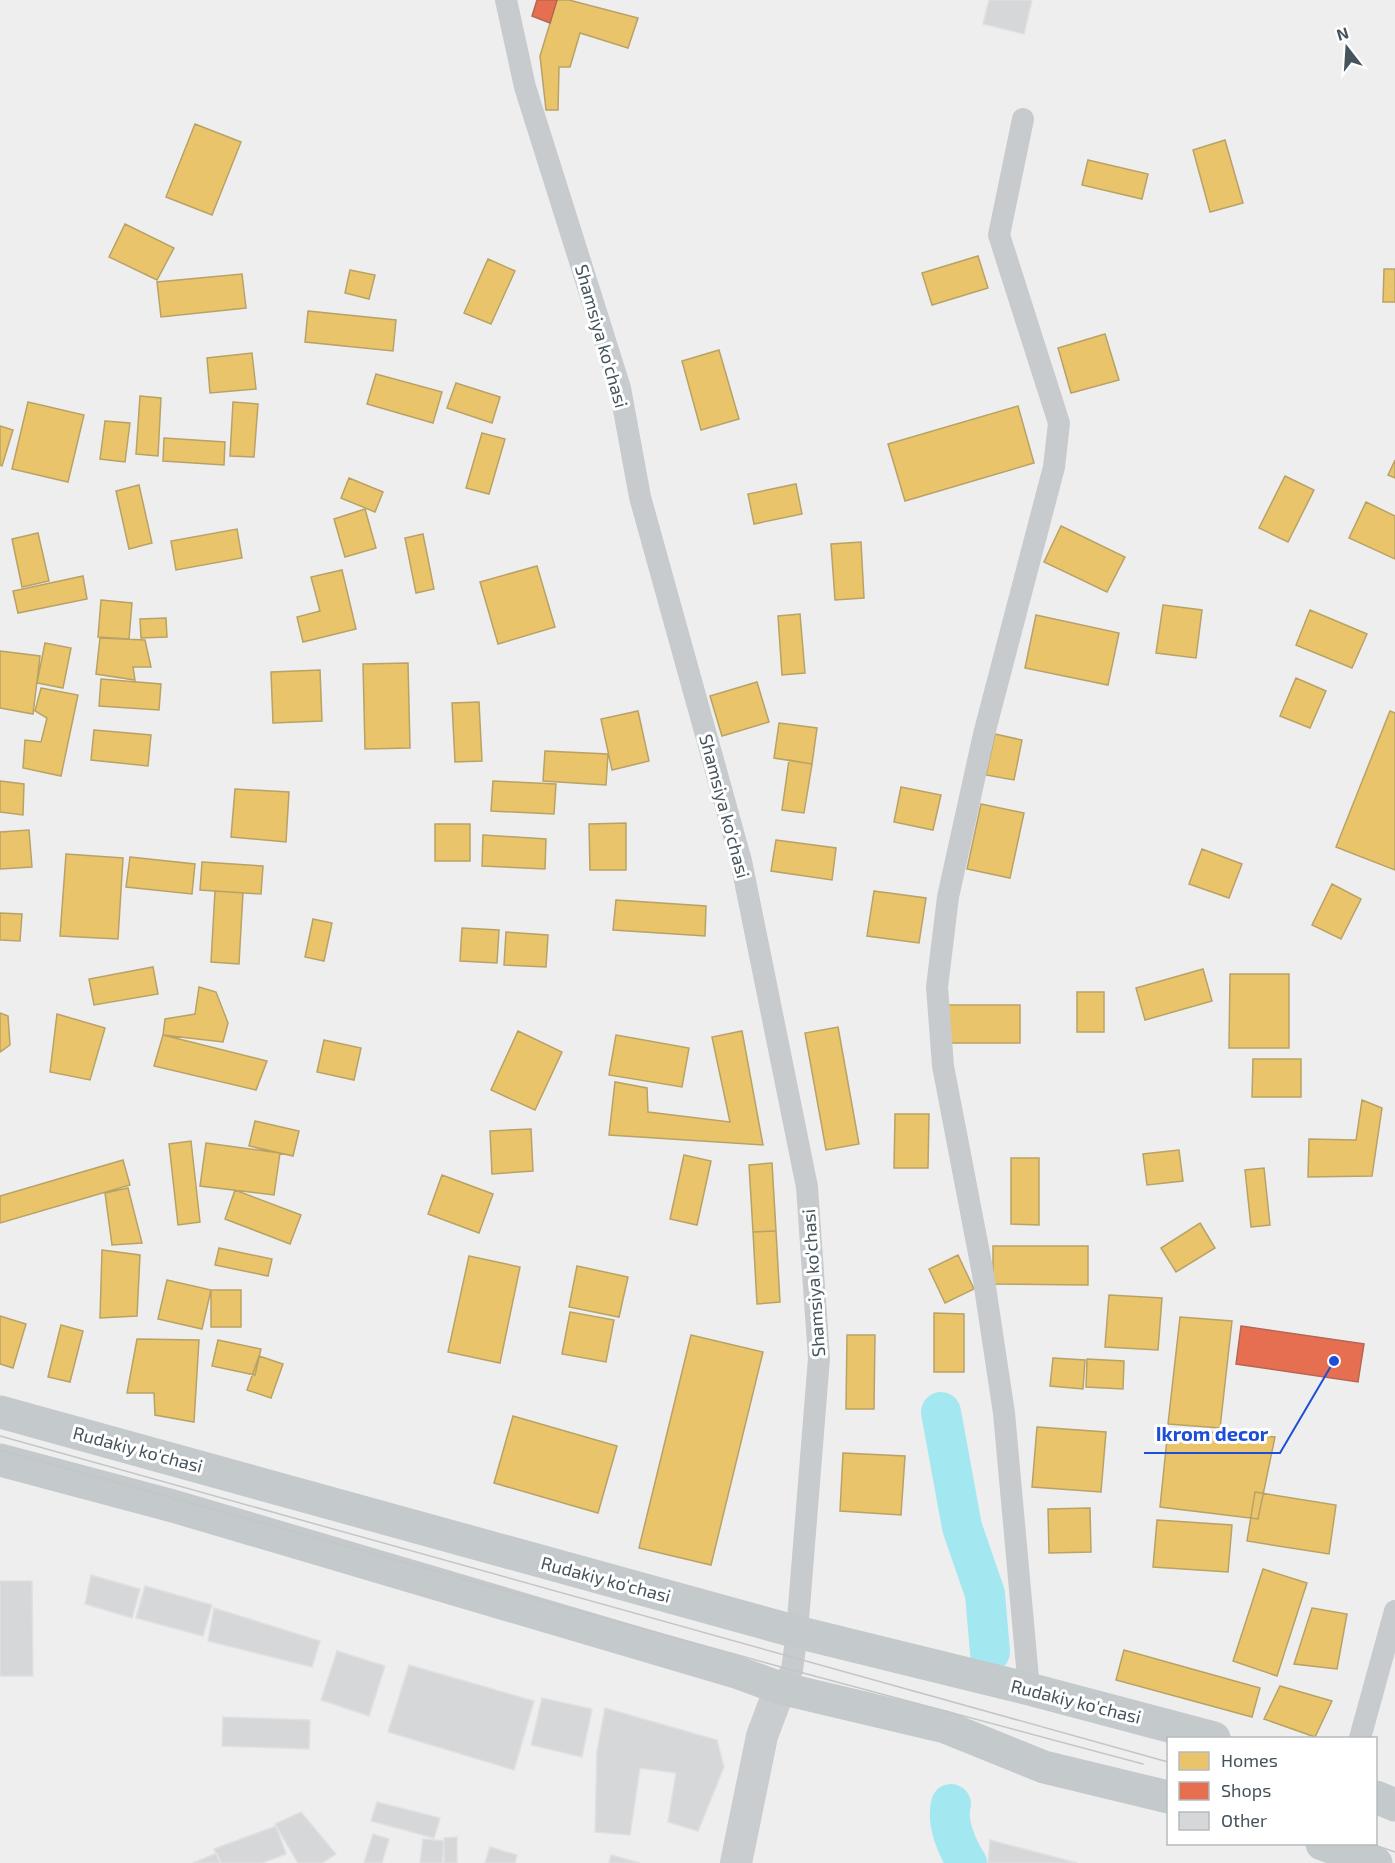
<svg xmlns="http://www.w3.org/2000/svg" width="1395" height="1863" font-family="'Exo 2',sans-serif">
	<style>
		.homes { fill: #e9c46a; stroke: #b8a266; stroke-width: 1.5 }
		.shops { fill: #e76f51; stroke: #b66754; stroke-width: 1.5 }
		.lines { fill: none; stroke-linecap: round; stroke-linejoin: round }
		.river { stroke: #a3e8f0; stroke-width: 40 }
		.building { fill: #d6d7d9; stroke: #e0e0e1; stroke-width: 1.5 }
		.minor { stroke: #c7cbce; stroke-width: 22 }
		.secondary { stroke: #c9cdcf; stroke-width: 32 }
		.primary { stroke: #c4c9cc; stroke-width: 33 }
		.tram { stroke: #c3c5c7; stroke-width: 1.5 }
		.labels { text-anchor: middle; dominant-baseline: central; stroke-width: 6; stroke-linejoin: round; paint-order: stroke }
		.street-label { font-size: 18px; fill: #44535c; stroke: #fff }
		.leader { fill: none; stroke: #1d4ed8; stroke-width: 2 }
		.callout-dot { fill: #1d4ed8; stroke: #fff; stroke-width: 2 }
		.callout-label { font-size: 20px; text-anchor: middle; font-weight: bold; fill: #1d4ed8; stroke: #fff; stroke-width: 6; stroke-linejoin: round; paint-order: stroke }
	</style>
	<rect width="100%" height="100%" fill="#efeeee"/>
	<path class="homes" d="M557,0H569L638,18L628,48L580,33L570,67H559L558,110H546L540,56Z
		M195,124L241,142L212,215L166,197Z
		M1225,140L1243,203L1210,212L1193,150Z
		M1088,160L1148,174L1142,199L1082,185Z
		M125,224L174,248L157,280L109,257Z
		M978,256L988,288L932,305L922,273Z
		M488,259L515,271L491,324L464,313Z
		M1384,269H1395V302H1383Z
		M350,270L375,275L369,299L345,293Z
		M242,274L246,308L161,317L157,282Z
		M308,311L396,320L393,351L305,342Z
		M1105,334L1119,380L1071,393L1058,348Z
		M719,350L739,419L701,430L682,361Z
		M252,353L256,389L210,393L207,358Z
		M376,374L442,392L433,423L367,404Z
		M456,383L500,397L492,423L447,408Z
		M140,396L161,398L158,456L136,454Z
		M28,402L84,415L68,482L12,469Z
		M233,402L258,404L254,457L230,456Z
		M1018,406L1034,463L905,501L888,444Z
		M105,421L130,423L125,462L100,459Z
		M0,426L13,430L2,466L0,465Z
		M482,433L505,439L489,494L466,488Z
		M164,438L225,442L224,465L163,461Z
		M1395,460V478L1388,475Z
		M1285,476L1314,490L1288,542L1259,528Z
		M349,478L383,492L375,512L341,498Z
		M796,484L802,514L754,524L748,494Z
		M139,485L152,543L129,549L116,491Z
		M1366,502L1395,516V559L1349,538Z
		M365,509L376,548L345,557L334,519Z
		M1061,526L1125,557L1107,592L1044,562Z
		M237,529L242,558L176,570L171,541Z
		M38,533L49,581L22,587L12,539Z
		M423,534L434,589L416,593L405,538Z
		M861,542L864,598L835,600L831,544Z
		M537,566L555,627L498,644L480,582Z
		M342,570L356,629L303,642L297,617L320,611L311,577Z
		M83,576L87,599L18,613L13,591Z
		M101,600L132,603L129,639L98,637Z
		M1163,605L1202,610L1196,658L1156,653Z
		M1310,610L1367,634L1352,668L1296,645Z
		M800,614L805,673L782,675L778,616Z
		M1036,615L1119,633L1108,685L1025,668Z
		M166,618L167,637L141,638L140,619Z
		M100,638L145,640L151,667H133L135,680L96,674Z
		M45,643L71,648L63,688L37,683Z
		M0,651L40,656L33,714L0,708Z
		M408,663L410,748L365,749L363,664Z
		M320,670L322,721L273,723L271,672Z
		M1296,678L1326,691L1310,728L1280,716Z
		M101,679L161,684L159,710L99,706Z
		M757,682L769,722L722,736L710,696Z
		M41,688L78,695L61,776L23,768L25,740L41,742L47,718L35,711Z
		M479,702L482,761L455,762L452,703Z
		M638,711L649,761L612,770L601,719Z
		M1390,711L1395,713V870L1336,847Z
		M779,723L817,728L812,764L774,758Z
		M94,730L151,735L148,766L91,760Z
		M995,734L1022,740L1014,780L986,775Z
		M545,751L608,754L606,785L543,781Z
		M789,760L812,764L804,813L782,810Z
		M0,781L24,784L23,815L0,812Z
		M493,781L556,784L554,814L491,811Z
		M901,787L941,795L933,830L894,822Z
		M235,789L289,792L286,842L231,837Z
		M981,804L1024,813L1010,878L967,869Z
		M626,823V870H590L589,824Z
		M435,824H470V861H435Z
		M29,830L32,867L0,869V832Z
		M483,835L546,839L545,869L482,866Z
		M776,840L836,848L832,880L771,871Z
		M1202,849L1242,864L1229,898L1189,884Z
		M66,854L123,858L118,939L60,936Z
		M130,857L195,864L192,894L126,887Z
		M202,862L263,866L261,894L200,890Z
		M1332,884L1361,899L1341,939L1312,925Z
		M215,891L243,893L239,964L211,962Z
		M874,891L926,898L919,943L867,936Z
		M616,900L706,906L705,936L613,930Z
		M0,913L22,914L20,941L0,940Z
		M313,919L332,923L324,961L305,957Z
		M462,928L499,930L497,963L460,961Z
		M506,932L548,935L546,967L504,965Z
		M153,967L158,994L94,1005L89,979Z
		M1203,969L1212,1001L1145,1020L1136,988Z
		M1230,974H1289V1048H1229Z
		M199,987L216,992L228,1023L223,1042L163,1035L165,1019L195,1014Z
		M1077,992H1104V1032H1077Z
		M948,1005H1020V1043H948Z
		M0,1013L8,1016L10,1045L0,1052Z
		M57,1014L105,1028L90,1080L50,1072Z
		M838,1027L859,1144L826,1150L805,1033Z
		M518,1031L562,1052L535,1110L491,1090Z
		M742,1031L763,1145L609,1135L615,1082L647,1088L648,1112L730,1122L712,1037Z
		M163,1035L267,1061L256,1090L154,1066Z
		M616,1035L689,1048L682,1087L609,1075Z
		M324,1040L361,1048L354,1080L317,1072Z
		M1253,1059H1301V1097H1252Z
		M1362,1100L1382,1108L1372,1176L1308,1177L1309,1139L1356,1140Z
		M895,1114H929L928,1168H894Z
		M255,1121L299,1131L293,1156L249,1146Z
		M531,1129L533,1171L492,1174L490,1131Z
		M191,1141L200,1222L178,1225L169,1144Z
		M206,1143L280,1153L274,1195L200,1186Z
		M1179,1150L1183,1181L1147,1185L1143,1154Z
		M684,1155L711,1161L697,1225L670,1219Z
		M1011,1158H1039V1225L1011,1224Z
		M123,1160L130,1185L0,1223V1196Z
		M772,1163L776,1231L753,1232L749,1165Z
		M1264,1168L1270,1225L1251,1227L1245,1170Z
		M442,1175L493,1194L479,1233L428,1214Z
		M128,1188L142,1243L112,1245L105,1193Z
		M235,1190L301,1215L290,1244L225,1219Z
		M1200,1223L1215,1248L1176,1272L1161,1248Z
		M776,1231L780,1302L757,1304L753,1232Z
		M993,1246H1088V1285L993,1284Z
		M219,1248L272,1259L268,1276L215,1265Z
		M102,1250L140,1255L137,1316L100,1318Z
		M958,1255L974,1289L945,1303L929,1269Z
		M469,1256L520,1267L500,1363L448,1352Z
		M577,1266L628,1277L619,1317L569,1307Z
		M167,1280L211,1290L202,1329L158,1319Z
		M211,1290H241V1327H211Z
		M1109,1295L1162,1298L1158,1350L1105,1347Z
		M570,1312L614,1320L606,1362L562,1354Z
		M934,1313L964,1314V1372H934Z
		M0,1316L26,1324L13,1368L0,1364Z
		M1180,1317L1232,1321L1220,1428L1168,1424Z
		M61,1325L83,1331L70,1382L48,1377Z
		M691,1335L763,1352L711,1565L639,1548Z
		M847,1335H875L874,1409H846Z
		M137,1339L199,1340L194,1422L155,1415L154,1393H127Z
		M218,1340L261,1349L255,1375L212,1366Z
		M259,1356L283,1364L271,1398L247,1390Z
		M1053,1358L1085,1360L1083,1389L1050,1386Z
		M1087,1359L1124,1361L1123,1389L1086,1387Z
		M513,1416L617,1446L598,1513L494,1483Z
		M1037,1427L1106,1432L1101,1492L1032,1487Z
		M1168,1429L1275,1437L1258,1519L1160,1507Z
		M843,1453L905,1456L901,1515L840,1511Z
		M1255,1492L1336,1505L1329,1554L1247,1541Z
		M1090,1508L1091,1552L1049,1553L1048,1509Z
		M1157,1520L1232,1525L1228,1572L1153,1567Z
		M1263,1569L1307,1583L1277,1676L1233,1661Z
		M1312,1608L1347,1614L1337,1669L1294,1664Z
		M1124,1650L1260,1688L1252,1717L1116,1680Z
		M1280,1686L1332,1701L1315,1737L1264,1719Z"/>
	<path class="shops" d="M537,0H557L550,23L532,16Z
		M1241,1326L1364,1344L1358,1382L1236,1364Z"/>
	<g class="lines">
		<path class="river" d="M941,1412L962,1527L985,1594L990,1652
			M951,1804C946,1822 957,1848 967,1863"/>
	</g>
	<path class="building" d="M989,0H1032L1024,34L983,24Z
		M91,1575L140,1589L132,1618L85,1604Z
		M0,1581H32L33,1676H0Z
		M145,1586L212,1605L203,1636L136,1618Z
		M214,1608L320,1641L312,1667L208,1641Z
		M337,1651L385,1666L369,1716L321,1700Z
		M409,1665L534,1701L514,1770L388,1732Z
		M542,1698L592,1709L582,1757L531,1745Z
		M605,1708L717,1740L724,1767L698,1831L668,1822L676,1773L640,1768L630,1835L595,1832L597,1751Z
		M223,1717L310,1720L309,1749L222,1746Z
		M377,1802L440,1818L434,1838L371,1821Z
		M301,1812L336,1854L322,1863H298L275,1824Z
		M276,1826L286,1854L262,1863H220L214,1849Z
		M373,1834L389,1839L382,1863H364Z
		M457,1837V1863H444V1838Z
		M423,1839L444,1841L442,1863H420Z
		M990,1840L1077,1863H988Z
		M490,1847L517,1855L515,1863H485Z
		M217,1853L221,1863H193Z
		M611,1855L640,1863H609Z"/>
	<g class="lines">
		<path class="minor" d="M506,0L525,87L620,388L640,497L741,861L807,1187L819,1358L797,1632L792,1670L780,1688
			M1023,119L999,235L1059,423L1054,467L984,734L948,897L937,987L943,1066L983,1274L1004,1413L1029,1689
			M1360,1738L1395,1611"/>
		<path class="secondary" d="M736,1863L762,1736L780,1688"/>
		<path class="primary" d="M0,1412L797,1632L1029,1689L1214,1738
			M0,1460L173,1506L739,1673L780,1688L945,1727L1044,1767L1168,1797
			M1376,1797L1395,1805
			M1322,1844L1376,1863"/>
		<path class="tram" d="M0,1436L1168,1762
			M0,1450L792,1670L1143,1764
			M1372,1844L1395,1852"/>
	</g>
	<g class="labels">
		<g class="street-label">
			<text transform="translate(602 336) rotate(74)">Shamsiya ko'chasi</text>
			<text transform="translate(725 806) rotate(75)">Shamsiya ko'chasi</text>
			<text transform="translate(813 1283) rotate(-94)">Shamsiya ko'chasi</text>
			<text transform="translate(138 1449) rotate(15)">Rudakiy ko'chasi</text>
			<text transform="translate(606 1579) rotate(15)">Rudakiy ko'chasi</text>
			<text transform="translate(1076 1701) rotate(14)">Rudakiy ko'chasi</text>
		</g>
	</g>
	<path class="leader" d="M1334 1361L1280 1453H1144"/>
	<circle class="callout-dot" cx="1334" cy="1361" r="6"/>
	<g class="callout-label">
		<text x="1212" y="1441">Ikrom decor</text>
	</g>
	<rect x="1167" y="1737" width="210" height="108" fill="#ffffff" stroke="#b4babe" stroke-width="1.5"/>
	<rect x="1179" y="1752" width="30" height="18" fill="#e9c46a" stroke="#b4babe" stroke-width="1.5"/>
	<text x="1221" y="1767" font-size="18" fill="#44535c">Homes</text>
	<rect x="1179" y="1782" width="30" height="18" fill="#e76f51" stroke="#b4babe" stroke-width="1.5"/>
	<text x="1221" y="1797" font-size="18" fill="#44535c">Shops</text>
	<rect x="1179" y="1812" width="30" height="18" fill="#d6d7d9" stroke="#b4babe" stroke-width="1.5"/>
	<text x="1221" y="1827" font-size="18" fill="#44535c">Other</text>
	<g transform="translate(1347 48) rotate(343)" stroke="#ffffff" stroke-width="4.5" paint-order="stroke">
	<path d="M0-4.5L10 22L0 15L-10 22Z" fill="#44535c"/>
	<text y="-9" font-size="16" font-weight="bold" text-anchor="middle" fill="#44535c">N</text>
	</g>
</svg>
